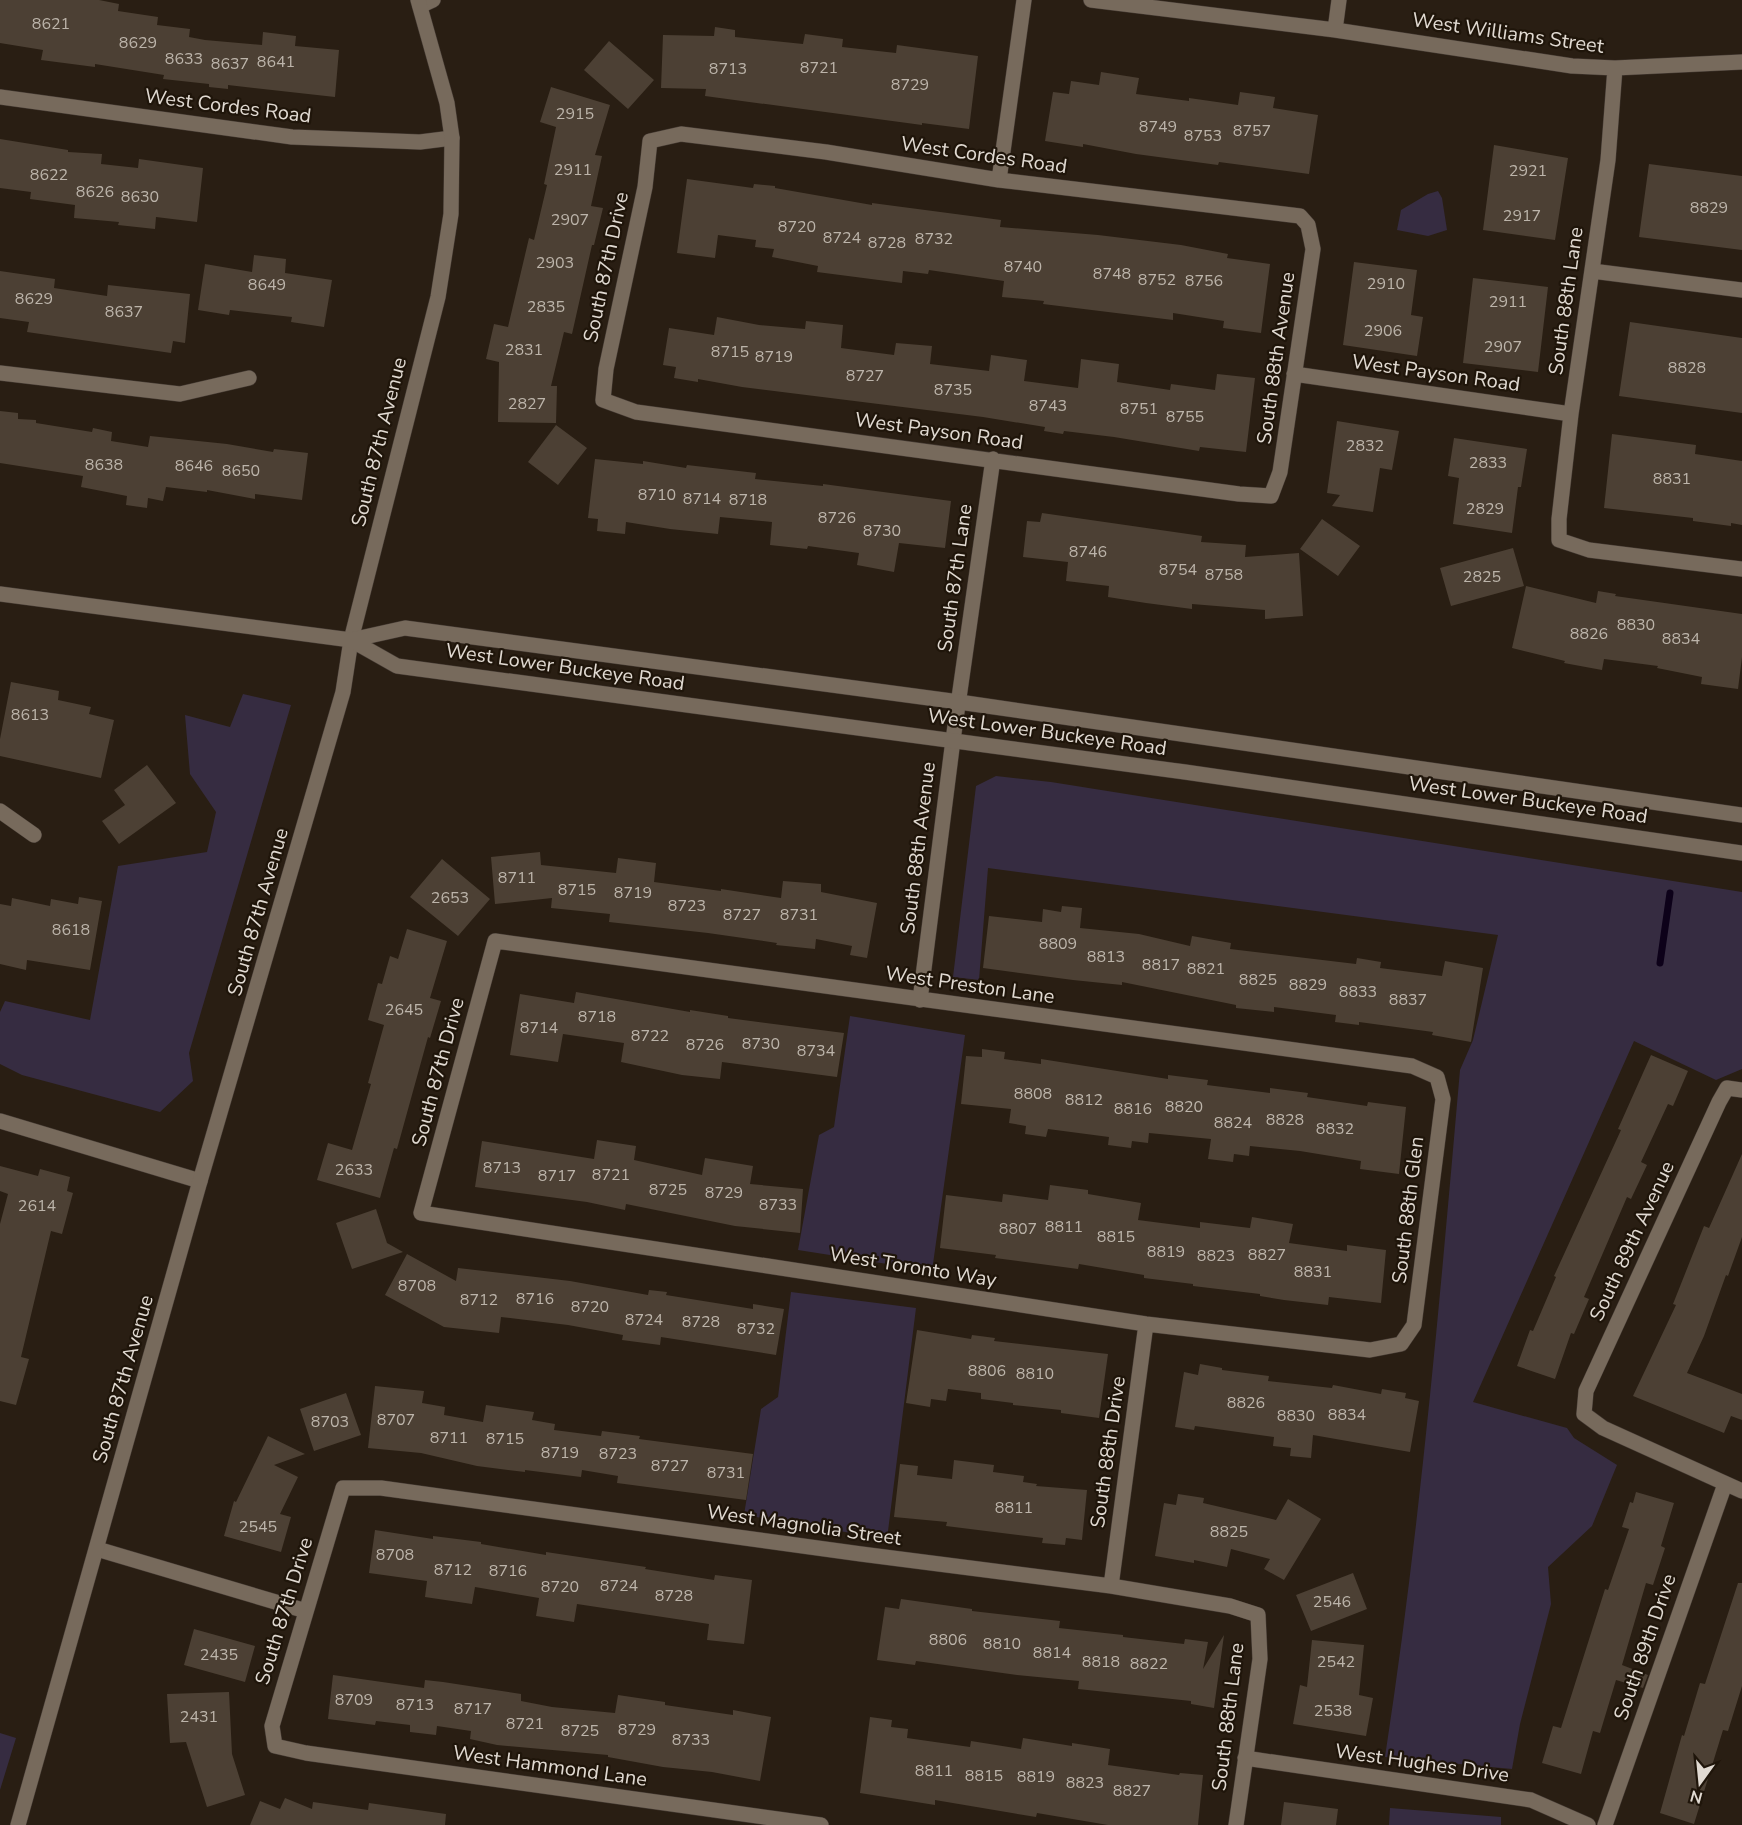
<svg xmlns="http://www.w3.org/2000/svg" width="1742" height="1825" font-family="'Nunito Sans',sans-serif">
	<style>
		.green { fill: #362c41 }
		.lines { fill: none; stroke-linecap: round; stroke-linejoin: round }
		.stream { stroke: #0d0119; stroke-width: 7 }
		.building { fill: #4c4034 }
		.minor-casing { stroke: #443a33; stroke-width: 16 }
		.tertiary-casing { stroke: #443a33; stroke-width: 16 }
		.secondary-casing { stroke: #443a33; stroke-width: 16 }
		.minor { stroke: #776a5c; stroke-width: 15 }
		.tertiary { stroke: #776a5c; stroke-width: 15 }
		.secondary { stroke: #776a5c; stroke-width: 15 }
		.labels { text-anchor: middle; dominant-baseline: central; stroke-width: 4.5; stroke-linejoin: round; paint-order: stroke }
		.number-label { font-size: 16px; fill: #bcb4aa }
		.street-label { font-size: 20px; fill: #e1dad2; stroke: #1f150a }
	</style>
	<rect width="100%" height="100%" fill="#291e13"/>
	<path class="green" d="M1438,191L1442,198L1447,230L1428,236L1397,230L1401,210L1428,194Z
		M243,694L291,705L189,1053L193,1081L160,1112L22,1075L0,1064V1012L5,1001L90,1020L118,866L207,852L216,812L190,774L185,715L230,727Z
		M996,776L1051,782L1742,892V1069L1716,1080L1634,1041L1473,1402L1567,1428L1574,1438L1617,1465L1592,1526L1548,1567L1551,1604L1520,1724L1512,1769L1385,1757C1420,1529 1440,1299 1460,1070L1473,1040L1498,935L988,868L979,980L953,977L976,786Z
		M850,1016L965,1035L932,1271L798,1250L819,1135L834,1127Z
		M791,1292L916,1308L887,1539L744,1515L761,1409L778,1397Z
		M0,1733L16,1738L0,1790Z
		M1390,1808L1501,1817V1825H1389Z"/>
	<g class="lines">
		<path class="stream" d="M1660,963L1670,893"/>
	</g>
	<path class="building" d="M0,0H99L119,4L118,11L158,17L157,25L190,29L189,37L205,40L262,45L263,32L296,36L295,46L339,50L335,97L228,85V89L209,87V84L163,79L164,75L95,64V67L41,60L43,50L0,43Z
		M715,27L735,30V37L803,44L805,34L843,39L842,47L896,53L897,45L978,56L969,129L922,123V125L705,96L706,89L661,88L663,35L714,36Z
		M609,41L654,80L628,109L584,70Z
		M1101,72L1139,78L1136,94L1189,101V98L1238,105L1240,92L1275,97L1273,108L1318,115L1309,174L1219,162L1218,165L1136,154L1083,144V147L1045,141L1053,92L1069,94L1071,81L1099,85Z
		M551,87L610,105L595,155L602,156L591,206L603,208L594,245H592L572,334L564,332L551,386H557L556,423L498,422L499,362L486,359L494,324L508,327L529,238L534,240L547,185L544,184L556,127L540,122Z
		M0,139L68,150V152L102,154L101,164L138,168L139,159L203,168L197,222L156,217L155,229L118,225L119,222L74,218L75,205L30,199L31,192L0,188Z
		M1494,145L1568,158L1555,240L1483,230Z
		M1649,164L1742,176V250L1639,237Z
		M687,179L753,188L754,184L775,186V188L872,205V203L1001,220L1000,227L1098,235L1181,245L1228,254L1227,258L1270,264L1261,333L1223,328L1224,321L1173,313V320L1043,304L1044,301L1002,297L1004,281L929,270L928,274L903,271L902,283L817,272L818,266L772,257L774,249L755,247L756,240L718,235L715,258L677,253Z
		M254,255L286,259L285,273L332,280L324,327L291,322L292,317L230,310L229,315L198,310L205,264L252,272Z
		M1354,262L1417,270L1411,315L1423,317L1417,356L1343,345Z
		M0,271L55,279L54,288L107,296L108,285L190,294L185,343L173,341L171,353L27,332L29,322L0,318Z
		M1473,278L1548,287L1538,372L1463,363Z
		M717,317L759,325L805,329L806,321L843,325L841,348L894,355L896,343L932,346L930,364L989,371L991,355L1027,360L1024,381L1078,388L1081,359L1119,364L1117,382L1170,390L1171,384L1215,390L1217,374L1255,378L1246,452L1200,447L1199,451L1114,437L1064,431L1063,434L1044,431L1045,427L983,417L742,387L698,379V382L674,378L676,367L663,365L669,328L714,335Z
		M1630,322L1742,338V413L1619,396Z
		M0,411L18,413V419L36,420V423L92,432L93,428L112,432L111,441L148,447L150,436L227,444L273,452L274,449L308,453L302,500L255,494V499L207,490V492L166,487L163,501L148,498L147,508L126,505L127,496L81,487L83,476L0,463Z
		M1337,421L1399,431L1392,470L1380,468L1373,512L1332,506L1340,495L1327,493Z
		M556,425L587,448L558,485L528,462Z
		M1612,434L1696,445L1695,454L1742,461V525L1731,523V526L1693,521V518L1604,508Z
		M1454,438L1527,449L1521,487H1518L1512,533L1453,524L1459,478L1448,476Z
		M595,459L643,464V461L686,468L687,465L756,473L755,479L823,486V484L951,501L945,548L899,543L894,572L857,565L859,553L808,546L807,549L770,545L772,522L720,517L718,534L670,529L626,522L625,534L597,531L598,519L588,518Z
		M1042,513L1202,536L1201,542L1246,545L1245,557L1299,553L1303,616L1265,619V610L1192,604V609L1146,603L1108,597L1109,586L1066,581L1068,562L1023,557L1027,521L1040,522Z
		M1322,519L1360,546L1338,576L1300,549Z
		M1513,548L1524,586L1451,606L1440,568Z
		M1526,586L1596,603L1598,591L1616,594L1615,596L1742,614V657L1738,689L1701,684L1702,677L1657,668L1658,666L1604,659L1602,670L1564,663L1565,661L1512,648Z
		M11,682L59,691L58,700L91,707L89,714L114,720L101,778L0,756V739Z
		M147,765L176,803L119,844L102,821L125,805L114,790Z
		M540,852L541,865L616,873L618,858L656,863L654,882L721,891V889L781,898L783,881L821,884V892L877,903L867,958L850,955L852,946L816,939L815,949L776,945L777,943L708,933L609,922L610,914L551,908L552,898L495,904L491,857Z
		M442,859L490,899L458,936L410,897Z
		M79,897L102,901L90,970L27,960L26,970L0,964V904L11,906L12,898L50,906L51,899L78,904Z
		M1062,906L1082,908L1080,928L1139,934L1190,946L1192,936L1231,943L1230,949L1356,964L1357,958L1381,962L1380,968L1442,976L1445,961L1483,968L1471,1042L1432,1035L1433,1032L1359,1022V1025L1335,1022L1336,1015L1274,1007V1012L1236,1008V1005L1122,982V985L1073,980L983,968L989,916L1042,922L1043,909L1061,912Z
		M407,929L447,941L430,998L441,1001L430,1038L428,1037L397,1149L394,1148L380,1198L317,1180L328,1143L352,1150L371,1084L368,1083L384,1025L368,1020L378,983L382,984L390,956L398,959Z
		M576,992L690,1012V1010L728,1016V1018L844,1033L837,1077L722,1062L720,1079L682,1075L621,1062L624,1043L563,1034L558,1062L510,1055L520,994L574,1003Z
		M982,1049L1005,1052L1004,1059L1041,1064V1059L1168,1079V1075L1208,1080L1207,1085L1270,1093V1088L1308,1093L1307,1097L1367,1106L1368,1102L1406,1107L1399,1174L1360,1169L1361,1161L1300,1151L1250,1146L1249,1156L1234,1154L1233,1162L1208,1159L1211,1139L1149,1133L1148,1143L1132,1141L1131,1148L1108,1145L1109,1137L1048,1129L1046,1137L1025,1134L1026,1126L1009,1123L1011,1109L961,1104L966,1056L982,1057Z
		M1651,1055L1688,1071L1673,1106L1668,1104L1641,1162L1647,1165L1631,1199L1627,1197L1584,1297L1589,1299L1574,1334L1571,1333L1555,1379L1517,1366L1530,1330L1533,1331L1556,1277L1554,1276L1621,1130L1618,1129Z
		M597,1140L636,1146L634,1160L702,1175L705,1158L753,1166L750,1184L803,1189L800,1233L735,1226L626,1204L625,1210L587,1202L475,1187L482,1141L594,1159Z
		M1742,1154V1237L1728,1276L1726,1275L1704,1336L1687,1373L1742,1394V1420L1731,1416L1724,1433L1633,1396L1676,1305L1673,1304L1704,1226L1709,1228Z
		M0,1166L38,1176L40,1169L70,1177L67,1191L73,1193L62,1234L51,1231L21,1357L29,1359L16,1405L0,1401V1224L8,1194L0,1191Z
		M1050,1185L1088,1190V1194L1141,1203L1138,1220L1200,1228V1222L1250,1228L1252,1217L1293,1224L1289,1243L1347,1251V1245L1386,1250L1381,1303L1329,1297L1328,1305L1284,1300L1260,1296V1294L1193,1286V1284L1144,1278V1275L1079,1264L1078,1269L995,1258L996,1255L940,1248L946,1195L1002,1202L1003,1194L1048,1200Z
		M376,1209L387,1243L403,1252L352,1269L336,1223Z
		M407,1254L456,1281L458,1268L570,1281L648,1295L649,1290L667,1292L666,1295L753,1309V1304L784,1309L776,1355L661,1337L660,1345L622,1340L623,1335L568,1325L501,1317L499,1333L444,1327L385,1295Z
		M917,1330L971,1339L972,1335L995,1338L994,1341L1108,1354L1099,1418L1061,1413V1410L1013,1405V1403L981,1399V1393L948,1389L946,1401L931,1399L930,1407L906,1403Z
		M1200,1364L1222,1368V1370L1269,1376L1268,1381L1332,1388L1333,1385L1381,1394L1382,1389L1406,1393L1405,1398L1419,1401L1410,1452L1313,1435L1311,1458L1290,1456L1291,1448L1273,1446L1274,1437L1195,1426L1194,1430L1175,1427L1184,1372L1198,1375Z
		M375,1386L424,1391L422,1403L445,1407L444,1415L483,1422L486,1405L534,1412L532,1420L555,1424L554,1430L601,1436L602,1431L640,1436L639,1439L753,1454L746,1500L617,1483L618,1476L582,1470L581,1477L525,1470V1472L477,1466L421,1453L368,1448Z
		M346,1393L361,1435L314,1451L300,1409Z
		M268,1436L305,1454L274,1465L298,1477L280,1514L291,1517L281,1552L224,1536L234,1501L236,1502Z
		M954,1460L994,1465L993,1472L1024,1476L1023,1482L1037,1484L1036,1486L1087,1490L1082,1540L1066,1538L1065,1545L1042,1543L1043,1538L946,1526L947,1522L894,1517L900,1464L918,1466L917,1475L952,1479Z
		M1636,1492L1674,1503L1661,1546L1665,1548L1653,1585L1646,1583L1622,1665L1648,1675L1643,1688L1616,1680L1600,1733L1593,1731L1581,1774L1542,1763L1553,1726L1561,1728L1605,1589L1608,1590L1629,1529L1622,1527L1630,1502L1633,1503Z
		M1178,1494L1204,1498L1203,1503L1276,1520L1288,1499L1321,1519L1284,1580L1264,1569L1270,1559L1231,1549L1227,1567L1194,1560V1563L1155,1556L1164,1503L1176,1505Z
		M375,1530L433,1539V1536L481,1542V1544L546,1555V1552L646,1567L645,1569L714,1580L715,1575L752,1580L744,1644L707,1640L709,1624L577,1604L574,1622L536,1616L539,1598L475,1587L472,1604L425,1597L427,1581L369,1573Z
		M1353,1573L1367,1609L1311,1631L1296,1595Z
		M1738,1583H1742V1686L1728,1731L1723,1730L1694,1824L1660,1813L1682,1735L1684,1736L1700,1683L1705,1684Z
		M901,1599L972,1609V1611L1060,1621L1059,1628L1123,1635V1637L1184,1644L1185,1639L1208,1642L1203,1669L1224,1635L1214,1708L1191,1704V1701L1078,1689L1079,1681L1017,1675L916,1661L915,1665L877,1660L885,1607L899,1609Z
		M194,1629L255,1646L245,1682L184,1665Z
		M1312,1640L1364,1645L1359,1695L1373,1698L1366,1736L1293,1724L1300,1685L1307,1687Z
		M333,1675L424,1688L425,1680L443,1682L521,1694V1701L552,1707L615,1713L618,1695L665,1702V1705L733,1715V1710L771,1717L760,1781L712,1772L663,1767L608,1757V1755L497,1745L470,1739L471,1731L437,1726L436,1735L410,1732V1725L376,1721L375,1725L328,1719Z
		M229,1692L232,1754L245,1795L207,1807L186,1742L170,1743L167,1694Z
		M870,1717L892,1720L891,1727L908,1729L907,1738L970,1747L971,1741L1021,1749L1023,1738L1072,1746V1743L1110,1749L1108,1765L1179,1775L1180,1773L1203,1775L1198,1825H1108L1037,1813L1036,1817L935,1800V1805L860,1793Z
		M285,1798L312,1809L313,1802L368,1810L369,1803L446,1814L445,1825H250L260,1801L280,1809Z
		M1284,1802L1338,1809L1336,1825H1281Z"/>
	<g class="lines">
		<defs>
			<path id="minor" d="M1091,0L1335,30L1572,66L1615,68L1742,62
				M420,6L433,0
				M1335,30L1339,0
				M1615,68L1608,160L1571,414L1559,519V540L1589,550L1742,569
				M0,97L292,137L420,142L452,138
				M681,134L826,152L999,180L1300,216L1308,225L1313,249L1280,472L1271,496L1239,494L636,412L603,400L606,369L645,187L650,141Z
				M999,180L1024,0
				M1592,271L1742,290
				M0,373L180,394L249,378
				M1294,374L1571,414
				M0,811L34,835
				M495,941L1412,1066L1437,1077L1443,1099L1414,1325L1401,1344L1370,1350L1146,1324L421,1213Z
				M920,1000L953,740L993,459
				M1742,1090L1727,1088L1719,1102L1586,1391L1584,1414L1603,1428L1742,1491
				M0,1121L200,1181
				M97,1549L306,1611
				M1111,1586L1146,1324
				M1245,1758L1531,1800L1588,1825
				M821,1825L306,1753L275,1746L272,1726L343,1488H381L861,1554L1111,1586L1230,1606L1258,1615L1260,1659L1236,1825
				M1605,1825L1725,1484"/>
			<path id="tertiary" d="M18,1825L200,1181L343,692L351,640L438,297L451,214L452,138L447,103L418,0"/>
			<path id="secondary" d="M0,594L351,640L405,628L959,702L1742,815
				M351,640L397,666L1185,772L1742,853"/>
		</defs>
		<use href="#minor" class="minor-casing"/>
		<use href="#tertiary" class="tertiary-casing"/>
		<use href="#secondary" class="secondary-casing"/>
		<use href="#minor" class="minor"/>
		<use href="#tertiary" class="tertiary"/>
		<use href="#secondary" class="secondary"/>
	</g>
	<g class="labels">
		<g class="number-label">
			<text x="51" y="24">8621</text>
			<text x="138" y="43">8629</text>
			<text x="184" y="59">8633</text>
			<text x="276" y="62">8641</text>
			<text x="230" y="64">8637</text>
			<text x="819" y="68">8721</text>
			<text x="728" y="69">8713</text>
			<text x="910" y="85">8729</text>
			<text x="575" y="114">2915</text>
			<text x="1158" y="127">8749</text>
			<text x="1252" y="131">8757</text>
			<text x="1203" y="136">8753</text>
			<text x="573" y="170">2911</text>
			<text x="1528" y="171">2921</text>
			<text x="49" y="175">8622</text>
			<text x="95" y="192">8626</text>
			<text x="140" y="197">8630</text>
			<text x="1709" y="208">8829</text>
			<text x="1522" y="216">2917</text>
			<text x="570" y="220">2907</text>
			<text x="797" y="227">8720</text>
			<text x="842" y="238">8724</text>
			<text x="934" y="239">8732</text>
			<text x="887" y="243">8728</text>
			<text x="555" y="263">2903</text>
			<text x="1023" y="267">8740</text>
			<text x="1112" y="274">8748</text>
			<text x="1157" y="280">8752</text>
			<text x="1204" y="281">8756</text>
			<text x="1386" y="284">2910</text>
			<text x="267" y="285">8649</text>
			<text x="34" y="299">8629</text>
			<text x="1508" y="302">2911</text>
			<text x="546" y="307">2835</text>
			<text x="124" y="312">8637</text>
			<text x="1383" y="331">2906</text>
			<text x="1503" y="347">2907</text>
			<text x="524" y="350">2831</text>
			<text x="730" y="352">8715</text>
			<text x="774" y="357">8719</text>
			<text x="1687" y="368">8828</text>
			<text x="865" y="376">8727</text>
			<text x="953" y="390">8735</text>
			<text x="527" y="404">2827</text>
			<text x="1048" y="406">8743</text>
			<text x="1139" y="409">8751</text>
			<text x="1185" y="417">8755</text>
			<text x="1365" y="446">2832</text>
			<text x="1488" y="463">2833</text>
			<text x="104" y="465">8638</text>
			<text x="194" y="466">8646</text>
			<text x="241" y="471">8650</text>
			<text x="1672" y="479">8831</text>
			<text x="657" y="495">8710</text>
			<text x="702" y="499">8714</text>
			<text x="748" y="500">8718</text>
			<text x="1485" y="509">2829</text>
			<text x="837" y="518">8726</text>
			<text x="882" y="531">8730</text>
			<text x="1088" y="552">8746</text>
			<text x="1178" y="570">8754</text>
			<text x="1224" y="575">8758</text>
			<text x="1482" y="577">2825</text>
			<text x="1636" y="625">8830</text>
			<text x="1589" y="634">8826</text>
			<text x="1681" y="639">8834</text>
			<text x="30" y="715">8613</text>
			<text x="517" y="878">8711</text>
			<text x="577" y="890">8715</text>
			<text x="633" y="893">8719</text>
			<text x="450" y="898">2653</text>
			<text x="687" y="906">8723</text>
			<text x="742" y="915">8727</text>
			<text x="799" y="915">8731</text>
			<text x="71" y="930">8618</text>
			<text x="1058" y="944">8809</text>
			<text x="1106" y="957">8813</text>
			<text x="1161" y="965">8817</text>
			<text x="1206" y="969">8821</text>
			<text x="1258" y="980">8825</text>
			<text x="1308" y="985">8829</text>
			<text x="1358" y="992">8833</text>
			<text x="1408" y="1000">8837</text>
			<text x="404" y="1010">2645</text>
			<text x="597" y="1017">8718</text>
			<text x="539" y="1028">8714</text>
			<text x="650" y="1036">8722</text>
			<text x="761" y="1044">8730</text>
			<text x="705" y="1045">8726</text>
			<text x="816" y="1051">8734</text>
			<text x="1033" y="1094">8808</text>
			<text x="1084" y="1100">8812</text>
			<text x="1184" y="1107">8820</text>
			<text x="1133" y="1109">8816</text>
			<text x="1285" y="1120">8828</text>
			<text x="1233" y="1123">8824</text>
			<text x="1335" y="1129">8832</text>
			<text x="502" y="1168">8713</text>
			<text x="354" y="1170">2633</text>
			<text x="611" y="1175">8721</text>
			<text x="557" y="1176">8717</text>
			<text x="668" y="1190">8725</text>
			<text x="724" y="1193">8729</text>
			<text x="778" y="1205">8733</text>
			<text x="37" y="1206">2614</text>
			<text x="1064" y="1227">8811</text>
			<text x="1018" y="1229">8807</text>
			<text x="1116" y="1237">8815</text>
			<text x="1166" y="1252">8819</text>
			<text x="1267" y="1255">8827</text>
			<text x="1216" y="1256">8823</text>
			<text x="1313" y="1272">8831</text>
			<text x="417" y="1286">8708</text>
			<text x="535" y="1299">8716</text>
			<text x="479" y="1300">8712</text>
			<text x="590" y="1307">8720</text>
			<text x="644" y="1320">8724</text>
			<text x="701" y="1322">8728</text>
			<text x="756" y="1329">8732</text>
			<text x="987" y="1371">8806</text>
			<text x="1035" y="1374">8810</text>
			<text x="1246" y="1403">8826</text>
			<text x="1347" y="1415">8834</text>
			<text x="1296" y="1416">8830</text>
			<text x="396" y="1420">8707</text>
			<text x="330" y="1422">8703</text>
			<text x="449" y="1438">8711</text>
			<text x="505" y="1439">8715</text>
			<text x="560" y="1453">8719</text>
			<text x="618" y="1454">8723</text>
			<text x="670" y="1466">8727</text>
			<text x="726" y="1473">8731</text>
			<text x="1014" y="1508">8811</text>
			<text x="258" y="1527">2545</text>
			<text x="1229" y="1532">8825</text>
			<text x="395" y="1555">8708</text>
			<text x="453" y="1570">8712</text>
			<text x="508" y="1571">8716</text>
			<text x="619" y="1586">8724</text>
			<text x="560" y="1587">8720</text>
			<text x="674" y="1596">8728</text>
			<text x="1332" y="1602">2546</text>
			<text x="948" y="1640">8806</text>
			<text x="1002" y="1644">8810</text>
			<text x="1052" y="1653">8814</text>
			<text x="219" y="1655">2435</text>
			<text x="1101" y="1662">8818</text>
			<text x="1336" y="1662">2542</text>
			<text x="1149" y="1664">8822</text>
			<text x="354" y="1700">8709</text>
			<text x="415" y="1705">8713</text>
			<text x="473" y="1709">8717</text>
			<text x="1333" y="1711">2538</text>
			<text x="199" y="1717">2431</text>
			<text x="525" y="1724">8721</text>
			<text x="637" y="1730">8729</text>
			<text x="580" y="1731">8725</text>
			<text x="691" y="1740">8733</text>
			<text x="934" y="1771">8811</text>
			<text x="984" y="1776">8815</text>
			<text x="1036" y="1777">8819</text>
			<text x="1085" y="1783">8823</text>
			<text x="1132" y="1791">8827</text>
		</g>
		<g class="street-label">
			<text transform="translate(1508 33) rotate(8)">West Williams Street</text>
			<text transform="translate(228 106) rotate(7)">West Cordes Road</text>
			<text transform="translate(984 155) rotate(8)">West Cordes Road</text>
			<text transform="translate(606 267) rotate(-78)">South 87th Drive</text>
			<text transform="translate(1566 301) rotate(-82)">South 88th Lane</text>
			<text transform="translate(1276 358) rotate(-82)">South 88th Avenue</text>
			<text transform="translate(1436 373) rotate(8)">West Payson Road</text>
			<text transform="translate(939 431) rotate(8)">West Payson Road</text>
			<text transform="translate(379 442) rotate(-76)">South 87th Avenue</text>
			<text transform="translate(955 578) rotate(-82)">South 87th Lane</text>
			<text transform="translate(565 667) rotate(8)">West Lower Buckeye Road</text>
			<text transform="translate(1047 732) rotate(8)">West Lower Buckeye Road</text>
			<text transform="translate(1528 800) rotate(8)">West Lower Buckeye Road</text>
			<text transform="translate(918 848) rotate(-83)">South 88th Avenue</text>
			<text transform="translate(258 912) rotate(-74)">South 87th Avenue</text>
			<text transform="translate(970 985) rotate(8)">West Preston Lane</text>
			<text transform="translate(438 1072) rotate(-75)">South 87th Drive</text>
			<text transform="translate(1408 1210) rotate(-83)">South 88th Glen</text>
			<text transform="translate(1632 1241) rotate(-65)">South 89th Avenue</text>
			<text transform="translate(913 1267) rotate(9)">West Toronto Way</text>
			<text transform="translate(123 1379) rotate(-74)">South 87th Avenue</text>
			<text transform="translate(1108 1452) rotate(-82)">South 88th Drive</text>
			<text transform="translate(804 1525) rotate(8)">West Magnolia Street</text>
			<text transform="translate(284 1611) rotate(-73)">South 87th Drive</text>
			<text transform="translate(1645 1647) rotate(-71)">South 89th Drive</text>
			<text transform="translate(1228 1717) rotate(-83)">South 88th Lane</text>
			<text transform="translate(1422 1763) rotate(8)">West Hughes Drive</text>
			<text transform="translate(550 1766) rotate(8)">West Hammond Lane</text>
		</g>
	</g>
	<g transform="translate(1700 1783) rotate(195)" stroke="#1f150a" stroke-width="4.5" paint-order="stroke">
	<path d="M0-4.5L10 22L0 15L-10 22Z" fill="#e1dad2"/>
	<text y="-9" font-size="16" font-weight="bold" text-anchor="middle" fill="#e1dad2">N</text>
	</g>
</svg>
